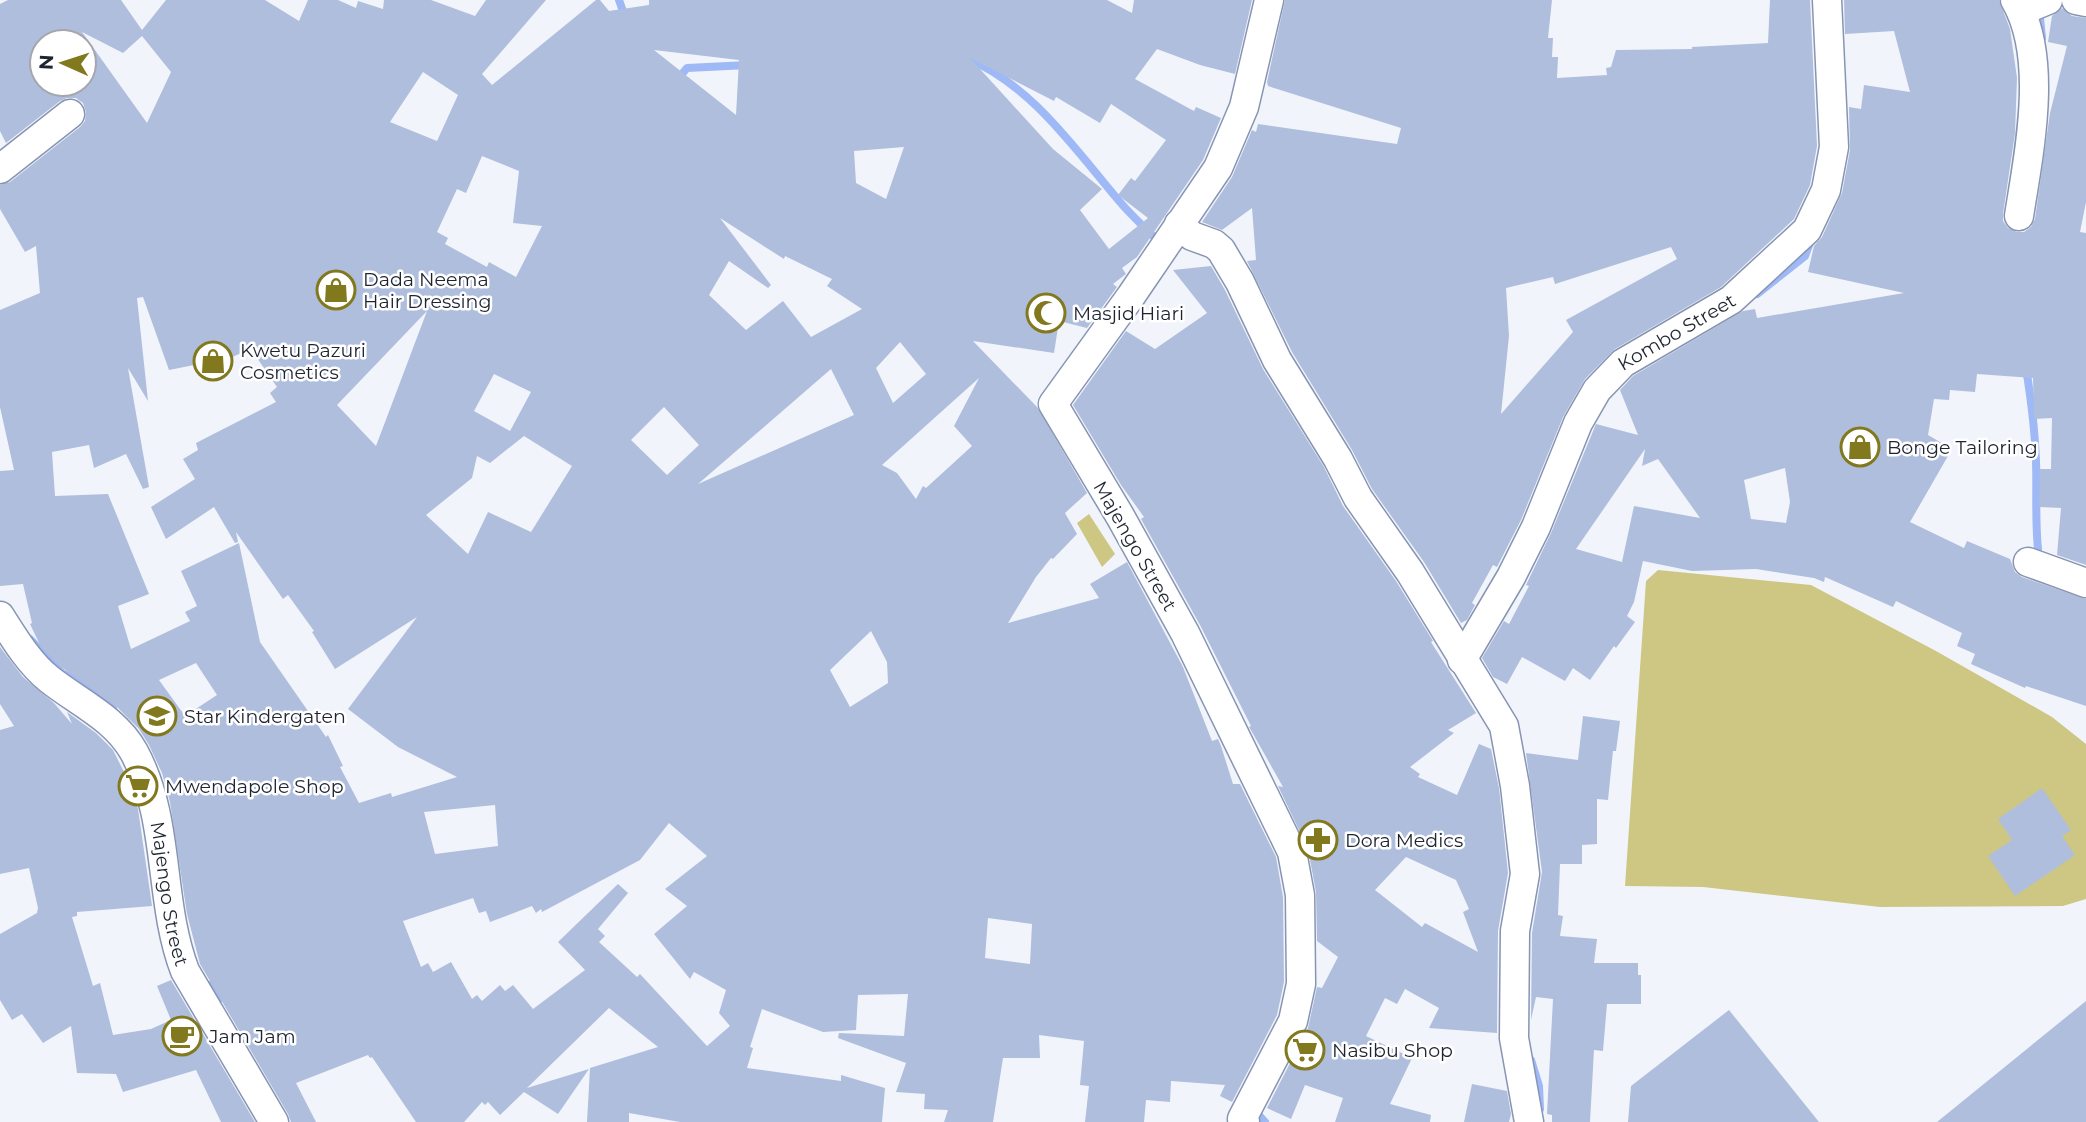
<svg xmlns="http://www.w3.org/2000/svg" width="2086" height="1122" font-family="Montserrat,sans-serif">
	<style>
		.green { fill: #cec784 }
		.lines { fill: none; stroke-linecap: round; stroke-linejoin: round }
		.stream { stroke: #9eb9f6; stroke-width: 8 }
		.building { fill: #afbedd; fill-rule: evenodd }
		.street-casing { stroke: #8795b3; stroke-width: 31 }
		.street { stroke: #fff; stroke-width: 28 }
		.labels { text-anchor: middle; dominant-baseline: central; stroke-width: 5; stroke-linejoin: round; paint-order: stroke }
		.poi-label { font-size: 19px; fill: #1e2430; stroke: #fff; text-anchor: start }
		.street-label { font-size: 19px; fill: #1e2430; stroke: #fff }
	</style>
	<rect width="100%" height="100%" fill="#f1f4fb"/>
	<path class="green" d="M1089,514L1115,554L1102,567L1077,523Z
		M1658,570L1811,585L1936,651L2052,717L2086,744V899L2063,906L1880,907L1703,887L1625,886L1646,581Z"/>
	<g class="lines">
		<path class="stream" d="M619,0L625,17
			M2039,9L2042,38
			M964,57C1031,84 1074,148 1120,202C1131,215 1145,228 1157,240
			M676,81L687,68L748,65
			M1757,294L1805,256L1811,240
			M2026,368C2031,399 2035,430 2036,461C2037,491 2035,520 2038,549
			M30,639L62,673L89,686L113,709
			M209,985L219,999
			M1531,1060L1539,1086L1540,1109
			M1255,1109L1254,1110L1265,1122"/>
	</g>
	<path class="building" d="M8,0H121L142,30L166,0H265L299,21L308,0H338L356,8L358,1L383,9L384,0H431L475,16L486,0H546L482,74L492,85L596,0H600L609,11L649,5V0H1107L1132,13L1134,0H1252L1235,74L1200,65L1157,49L1135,79L1194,111L1196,107L1221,118L1203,160L1137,257L1122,268L1126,274L1113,284L1117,287L1087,328L1059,321L1054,353L973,341L1038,408L1087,493L1065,513L1077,534L1053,559L1051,558L1036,577L1008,623L1099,598L1090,584L1127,562L1183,667L1212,741L1218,739L1221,746L1233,784H1240L1276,857L1283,897L1284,982L1277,1015L1232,1102L1220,1096L1225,1085L1171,1081L1170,1102L1146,1100L1144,1122H1085L1089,1086L1080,1085L1084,1041L1039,1035L1040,1058H1003L993,1122H944L948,1110L924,1109L925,1094L896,1092L906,1063L838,1038L839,1033L904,1036L908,994L858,995L856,1030L823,1032L762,1009L750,1047L753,1048L747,1068L841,1081V1075L885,1088L882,1122H680L629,1113V1122H587L590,1068L658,1047L609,1008L527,1088L589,1069L558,1114L524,1092L500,1115L488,1102L485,1105L482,1102L464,1122H416L372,1057L370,1058L368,1055L296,1083L316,1122H291L288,1114L200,964L187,914L170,802L162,773L149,745L139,729L118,708L60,666L41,647L30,624L32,623L23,584L0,586V471L14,470L0,407V310L40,293L36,246L25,252L0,209V185L10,182L80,127L85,121L86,112L83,103L76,98H67L60,101L6,143L0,131V4ZM82,32L123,53L142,36L171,72L147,123ZM42,42H84V85L42,84ZM654,50L739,60L736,115ZM970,58L1054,101L1056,97L1100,123L1111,104L1166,140L1135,181L1131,178L1118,195L1148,218L1109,249L1080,210L1102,189L1053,149ZM423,72L458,95L437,141L390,122ZM904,147L886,199L856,183L854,151ZM482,156L519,171L513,223L542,226L516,277L489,262L487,267L445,244L448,238L437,232L457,189L466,193ZM720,218L784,259L785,256L832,279L827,286L862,309L811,337L783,301L746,330L709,295L729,261L768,288L771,285ZM143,297L169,370L194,365L197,372L251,349L277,387L270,393L276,402L196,443L198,450L183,459L195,479L151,507L166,539L214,507L235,543L238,542L236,532L283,599L288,595L314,631L312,632L335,669L417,617L348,709L398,747L457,777L392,797L391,793L359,803L340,767L343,766L328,735L326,737L260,642L239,543L181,571L197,606L185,612L190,621L131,649L118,606L149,594L108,494L55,496L52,452L89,445L94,468L126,454L143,489L149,487L128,368L148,401L137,298ZM427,311L376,446L337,405ZM900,342L926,374L893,403L876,368ZM831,369L854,415L698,484ZM494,374L531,392L510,431L474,411ZM979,378L954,426L972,446L926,488L923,486L916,499L897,473L882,465ZM664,407L699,445L667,475L631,440ZM524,436L572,466L531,532L488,512L468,554L426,515L472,478L477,456L490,463ZM871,631L887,662L888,683L850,707L830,670ZM196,663L217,695L185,716L159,680ZM495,805L498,846L435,854L424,812ZM669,823L707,856L665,889L687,906L654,934L690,979L694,972L726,990L719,1013L730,1026L707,1046L640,974L637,977L599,942L605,936L598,929L628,893L618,884L558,942L585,970L533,1009L513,985L505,991L500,985L482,1001L477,995L472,999L451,962L433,972L428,963L421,967L403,921L473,898L479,913L486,911L490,922L532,906L536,913L541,909L542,912L640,860ZM988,918L1032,924L1030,964L985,958Z
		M1285,0H1552L1548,38H1553L1552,57H1558L1557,78L1607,75L1606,68L1611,67L1616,50L1692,49V47L1768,43L1770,0H1810L1817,146L1810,185L1794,219L1721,287L1615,349L1585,379L1563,417L1521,520L1497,567L1493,565L1472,603L1475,605L1467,620L1461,623L1424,562L1372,489L1352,450L1292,352L1247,261L1256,260L1252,208L1222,230L1202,222L1232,177L1252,130L1256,132L1258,124L1397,144L1401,128L1268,86L1267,82ZM1671,247L1677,259L1566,320L1573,332L1501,414L1509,336L1506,288L1553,277L1555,284Z
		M1844,0H1999L2010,29L2017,78L2015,133L2003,214V221L2008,228L2017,232H2024L2031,227L2035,219L2050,113L2067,46L2048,42L2052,16L2062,8L2072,16L2086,18V202L2080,232L2086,233V565L2057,555L2061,508L2039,507L2040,469H2051L2052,418L2034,419L2033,378L1977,374L1975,392L1950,390L1949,400L1934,399L1928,435L1952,449L1910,522L1964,548L1967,541L2010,559L2015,572L2022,577L2086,599V706L2026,686L2025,688L1971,664L1975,654L1957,646L1962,633L1896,601L1893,607L1825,577L1824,582L1814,578L1756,569L1692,571L1643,561L1634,602L1627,616L1635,622L1616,648L1614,646L1590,680L1573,668L1565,681L1522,657L1507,684L1493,677L1482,658L1504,621L1509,624L1529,586L1526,585L1551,533L1596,424L1638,435L1620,390L1633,376L1743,311L1755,309L1757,318L1904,293L1808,272L1814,246L1822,237L1842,193L1850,150L1849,107L1861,109L1864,85L1910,92L1894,31L1845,34ZM1645,449L1642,466L1658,459L1700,518L1634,506L1622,562L1576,549ZM1785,468L1790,502L1786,523L1751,519L1744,480Z
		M1211,266L1225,290L1263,369L1324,467L1343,506L1396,581L1433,641L1431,642L1476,713L1448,730L1454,733L1410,767L1420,774L1418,777L1457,795L1479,744L1491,749L1499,788L1508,873L1498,931L1497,1033L1429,1028L1439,1008L1405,989L1397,1004L1385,998L1366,1036L1412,1058L1390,1104L1431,1115L1430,1122H1335L1343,1098L1305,1085L1291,1119L1267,1108L1308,1028L1317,987L1322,988L1338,957L1317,941L1316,892L1308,849L1278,786L1283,787L1252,732L1249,727L1251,726L1200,625L1141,519L1144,517L1121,485L1073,405L1126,331L1155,349L1207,313L1173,270ZM1406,857L1456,880L1469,909L1463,912L1478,952L1425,923L1422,927L1375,890Z
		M0,647L23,677L54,703L72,724L67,712L96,733L113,750L130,784L138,809L152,906L77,912V916L72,917L93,986L100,983L113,1035L151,1029L171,1020L157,986L171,980L255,1122H221L196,1070L123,1092L116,1074L77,1073L71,1026L43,1043L22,1014L12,1020L0,1000V934L37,913L38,908L29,868L0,874V730L14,726L0,704Z
		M1583,716L1620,721L1616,751H1613L1608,800L1597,799V844L1582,845V864H1560L1558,915L1563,916L1560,936L1597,939L1594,963H1638V975H1641V1004H1607L1603,1051L1594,1050L1590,1122H1552V1115L1547,1114L1553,999L1536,997L1531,1020L1532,933L1542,872L1526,753L1578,760Z
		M2042,788L2071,830L2062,836L2075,855L2015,896L1988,856L2012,840L1998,819Z
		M2086,1001V1122H1937Z
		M1729,1010L1819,1122H1628L1631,1086Z
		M1472,1084L1507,1091L1511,1114L1509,1122H1464Z"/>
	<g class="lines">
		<defs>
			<g id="street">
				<path d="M2015,0C2049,58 2029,152 2019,216"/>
				<path d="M2076,0L2086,2"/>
				<path d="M2021,11L2048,0"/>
				<path d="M0,169L70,114"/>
				<path d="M1179,224L1192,236L1214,244L1221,250L1240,282L1277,360L1338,459L1358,498L1410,572L1504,726L1515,786L1525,874L1515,931L1514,1038L1529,1122"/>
				<path d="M2028,562L2086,583"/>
				<path id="s1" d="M0,616C14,638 29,663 49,679C79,703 115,718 134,752C171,820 158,901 185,971L274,1122"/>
				<path id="s2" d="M1462,660L1511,577L1536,527L1578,423L1597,390L1623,363L1731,300L1807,230L1826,190L1834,147L1827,0"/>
				<path d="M1245,1122L1242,1119L1293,1021L1301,984L1300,895L1292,852L1185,633L1120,516L1053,404L1131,296L1218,168L1244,107L1269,0"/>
			</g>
		</defs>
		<use href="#street" class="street-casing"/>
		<use href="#street" class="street"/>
	</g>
	<defs>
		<symbol id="shop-ring" viewBox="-11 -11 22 22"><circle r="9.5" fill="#fff" stroke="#82791f" stroke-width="1.5"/><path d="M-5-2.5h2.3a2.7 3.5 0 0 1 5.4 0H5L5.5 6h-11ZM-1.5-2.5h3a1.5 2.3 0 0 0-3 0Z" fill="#82791f"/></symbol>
		<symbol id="mosque-ring" viewBox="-11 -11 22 22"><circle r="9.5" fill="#fff" stroke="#82791f" stroke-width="1.5"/><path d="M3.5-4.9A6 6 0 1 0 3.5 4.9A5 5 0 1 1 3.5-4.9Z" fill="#82791f"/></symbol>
		<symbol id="school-ring" viewBox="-11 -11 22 22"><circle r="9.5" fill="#fff" stroke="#82791f" stroke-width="1.5"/><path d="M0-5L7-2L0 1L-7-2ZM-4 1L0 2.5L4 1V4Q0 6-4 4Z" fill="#82791f"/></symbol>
		<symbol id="supermarket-ring" viewBox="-11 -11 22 22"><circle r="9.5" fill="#fff" stroke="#82791f" stroke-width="1.5"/><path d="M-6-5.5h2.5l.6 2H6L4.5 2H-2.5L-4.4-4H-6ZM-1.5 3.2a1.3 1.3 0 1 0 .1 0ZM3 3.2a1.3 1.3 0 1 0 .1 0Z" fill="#82791f"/></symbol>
		<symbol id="pharmacy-ring" viewBox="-11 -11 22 22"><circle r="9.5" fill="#fff" stroke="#82791f" stroke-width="1.5"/><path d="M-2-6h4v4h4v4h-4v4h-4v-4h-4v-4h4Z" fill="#82791f"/></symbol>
		<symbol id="cafe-ring" viewBox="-11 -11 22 22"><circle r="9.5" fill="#fff" stroke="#82791f" stroke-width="1.5"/><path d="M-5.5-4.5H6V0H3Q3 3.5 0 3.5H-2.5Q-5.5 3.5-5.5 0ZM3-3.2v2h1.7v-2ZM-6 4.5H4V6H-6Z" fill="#82791f"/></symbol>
	</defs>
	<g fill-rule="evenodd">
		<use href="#shop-ring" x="314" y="268" width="44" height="44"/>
		<use href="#mosque-ring" x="1024" y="291" width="44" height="44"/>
		<use href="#shop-ring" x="191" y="339" width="44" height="44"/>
		<use href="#shop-ring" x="1838" y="425" width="44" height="44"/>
		<use href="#school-ring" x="135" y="694" width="44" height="44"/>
		<use href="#supermarket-ring" x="116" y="764" width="44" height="44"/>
		<use href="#pharmacy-ring" x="1296" y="818" width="44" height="44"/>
		<use href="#cafe-ring" x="160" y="1014" width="44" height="44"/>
		<use href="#supermarket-ring" x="1283" y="1028" width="44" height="44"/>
	</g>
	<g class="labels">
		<g class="poi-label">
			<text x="363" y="279">Dada Neema<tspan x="363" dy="22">Hair Dressing</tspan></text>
			<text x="1073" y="313">Masjid Hiari</text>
			<text x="240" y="350">Kwetu Pazuri<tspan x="240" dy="22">Cosmetics</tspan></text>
			<text x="1887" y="447">Bonge Tailoring</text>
			<text x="184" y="716">Star Kindergaten</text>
			<text x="165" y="786">Mwendapole Shop</text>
			<text x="1345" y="840">Dora Medics</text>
			<text x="209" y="1036">Jam Jam</text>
			<text x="1332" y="1050">Nasibu Shop</text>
		</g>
		<g class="street-label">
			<text stroke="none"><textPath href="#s2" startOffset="402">Kombo Street</textPath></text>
			<text transform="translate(1135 546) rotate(60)">Majengo Street</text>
			<text stroke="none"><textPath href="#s1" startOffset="340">Majengo Street</textPath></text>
		</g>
	</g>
	<g transform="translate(63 63) rotate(273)"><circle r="33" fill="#ffffff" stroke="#a5a7ac" stroke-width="2"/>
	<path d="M0-5L12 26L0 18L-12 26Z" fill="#82791f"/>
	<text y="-10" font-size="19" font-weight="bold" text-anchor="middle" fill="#1e2430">N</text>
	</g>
</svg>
